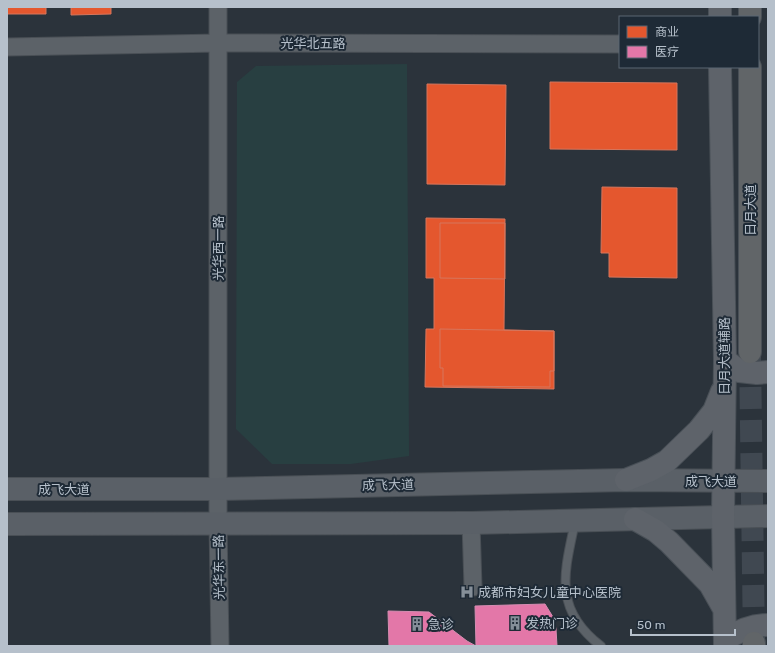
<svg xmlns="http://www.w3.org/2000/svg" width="775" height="653" font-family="Rubik,'Noto Sans SC',sans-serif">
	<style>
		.green { fill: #283f41 }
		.shops { fill: #e4572e; stroke: #d6765d }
		.health { fill: #e377a8; stroke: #d68db2 }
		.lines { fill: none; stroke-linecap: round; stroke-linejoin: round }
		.highway-tunnel { stroke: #404851; stroke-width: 22; stroke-dasharray: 22 11; stroke-linecap: butt }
		.lane-casing { stroke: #494f55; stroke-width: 10 }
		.street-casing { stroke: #494f55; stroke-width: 19 }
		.secondary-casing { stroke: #494f55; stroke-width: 24 }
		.primary-casing { stroke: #495057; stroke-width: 24 }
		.highway-casing { stroke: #484f56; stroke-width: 24 }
		.lane { stroke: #5c6268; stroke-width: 8 }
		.street { stroke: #5c6268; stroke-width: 17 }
		.secondary { stroke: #5a6067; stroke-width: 22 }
		.primary { stroke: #5e636a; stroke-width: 22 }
		.highway { stroke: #616568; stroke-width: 22 }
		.labels { text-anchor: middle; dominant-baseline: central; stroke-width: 4; stroke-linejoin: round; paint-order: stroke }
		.street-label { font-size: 13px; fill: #b6c0cb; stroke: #1e2a36 }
		.poi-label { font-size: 13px; fill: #b6c0cb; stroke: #1e2a36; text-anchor: start }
	</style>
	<rect width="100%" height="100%" fill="#2b333b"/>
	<path class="green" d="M407,64L409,456L351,464H272L236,429L237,82L256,66Z"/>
	<path class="shops" d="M7,7H46V14H7Z
		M71,7H111V14L71,15Z
		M550,82L677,83V150L550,149Z
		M427,84L506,85L505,185L427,184Z
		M602,187L677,188V278L609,277V253H601Z
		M426,218L505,219L504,330L554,331V389L425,387L426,329H434V278H426Z
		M440,223H505V279L440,278Z
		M440,329L554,331V371H550V387L443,386V368H440Z"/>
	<path class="health" d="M545,604L553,617L556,629L557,646H476L475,606Z
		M388,611L429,612L467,641L476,646H389Z"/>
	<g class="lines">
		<path class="highway-tunnel" d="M750,354L754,643"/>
		<defs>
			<path id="lane" d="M575,522C564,574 553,609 601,646"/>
			<path id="street" d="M218,7V523L220,646
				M7,47L218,43L620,44
				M471,523L473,587"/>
			<path id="secondary" d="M7,489H218L626,480L768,481
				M7,524L471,523L768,516"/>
			<path id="primary" d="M720,17V7
				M720,67L725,360L723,517L725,646
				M725,360L739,371L757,373L768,372
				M626,480L651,470L667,461L699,430L714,411L722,391
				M635,519L656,531L669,542L710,584L723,607
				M725,640C738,631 751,625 768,625"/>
			<path id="highway" d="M750,7V17
				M750,67V352
				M754,643V646"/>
		</defs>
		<use href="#lane" class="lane-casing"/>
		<use href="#street" class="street-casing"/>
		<use href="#secondary" class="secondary-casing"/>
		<use href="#primary" class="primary-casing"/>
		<use href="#highway" class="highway-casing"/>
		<use href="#lane" class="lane"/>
		<use href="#street" class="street"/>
		<use href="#secondary" class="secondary"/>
		<use href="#primary" class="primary"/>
		<use href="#highway" class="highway"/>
	</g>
	<defs>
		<symbol id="hospital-bare" viewBox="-9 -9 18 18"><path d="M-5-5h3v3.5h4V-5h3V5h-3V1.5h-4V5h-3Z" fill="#858f99" stroke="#1e2a36" stroke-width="2.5" paint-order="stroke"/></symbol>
		<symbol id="building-bare" viewBox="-9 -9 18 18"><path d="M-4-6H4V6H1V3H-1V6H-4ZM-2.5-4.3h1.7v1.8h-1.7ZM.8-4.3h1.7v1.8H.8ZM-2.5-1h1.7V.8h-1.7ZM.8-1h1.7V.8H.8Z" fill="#858f99" stroke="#1e2a36" stroke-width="2.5" paint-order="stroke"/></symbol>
	</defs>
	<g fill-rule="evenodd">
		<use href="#hospital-bare" x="457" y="582" width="20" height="20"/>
		<use href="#building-bare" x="505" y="613" width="20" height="20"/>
		<use href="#building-bare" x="407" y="614" width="20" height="20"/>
	</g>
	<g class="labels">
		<g class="street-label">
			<text x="313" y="43">光华北五路</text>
			<text transform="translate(750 210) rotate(-90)">日月大道</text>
			<text transform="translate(218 248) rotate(-90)">光华西一路</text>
			<text transform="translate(724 356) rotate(-90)">日月大道辅路</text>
			<text x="711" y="481">成飞大道</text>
			<text transform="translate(388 485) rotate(-1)">成飞大道</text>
			<text x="64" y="489">成飞大道</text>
			<text transform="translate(219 567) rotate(-91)">光华东一路</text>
		</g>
		<g class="poi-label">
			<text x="478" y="592">成都市妇女儿童中心医院</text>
			<text x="526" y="623">发热门诊</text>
			<text x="428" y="624">急诊</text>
		</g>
	</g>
	<rect width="775" height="653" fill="none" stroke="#b6c0cb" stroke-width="16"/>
	<rect x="619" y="16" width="140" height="52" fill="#1e2a36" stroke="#5b6672"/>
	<rect x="627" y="26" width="20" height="12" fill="#e4572e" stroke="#5b6672"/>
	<text x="655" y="36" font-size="12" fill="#b6c0cb">商业</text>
	<rect x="627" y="46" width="20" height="12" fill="#e377a8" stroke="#5b6672"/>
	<text x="655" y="56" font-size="12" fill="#b6c0cb">医疗</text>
	<path d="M631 629v6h104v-6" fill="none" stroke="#b6c0cb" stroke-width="2"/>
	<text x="637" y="629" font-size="12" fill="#b6c0cb" stroke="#1e2a36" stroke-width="3" paint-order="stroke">50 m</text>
</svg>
